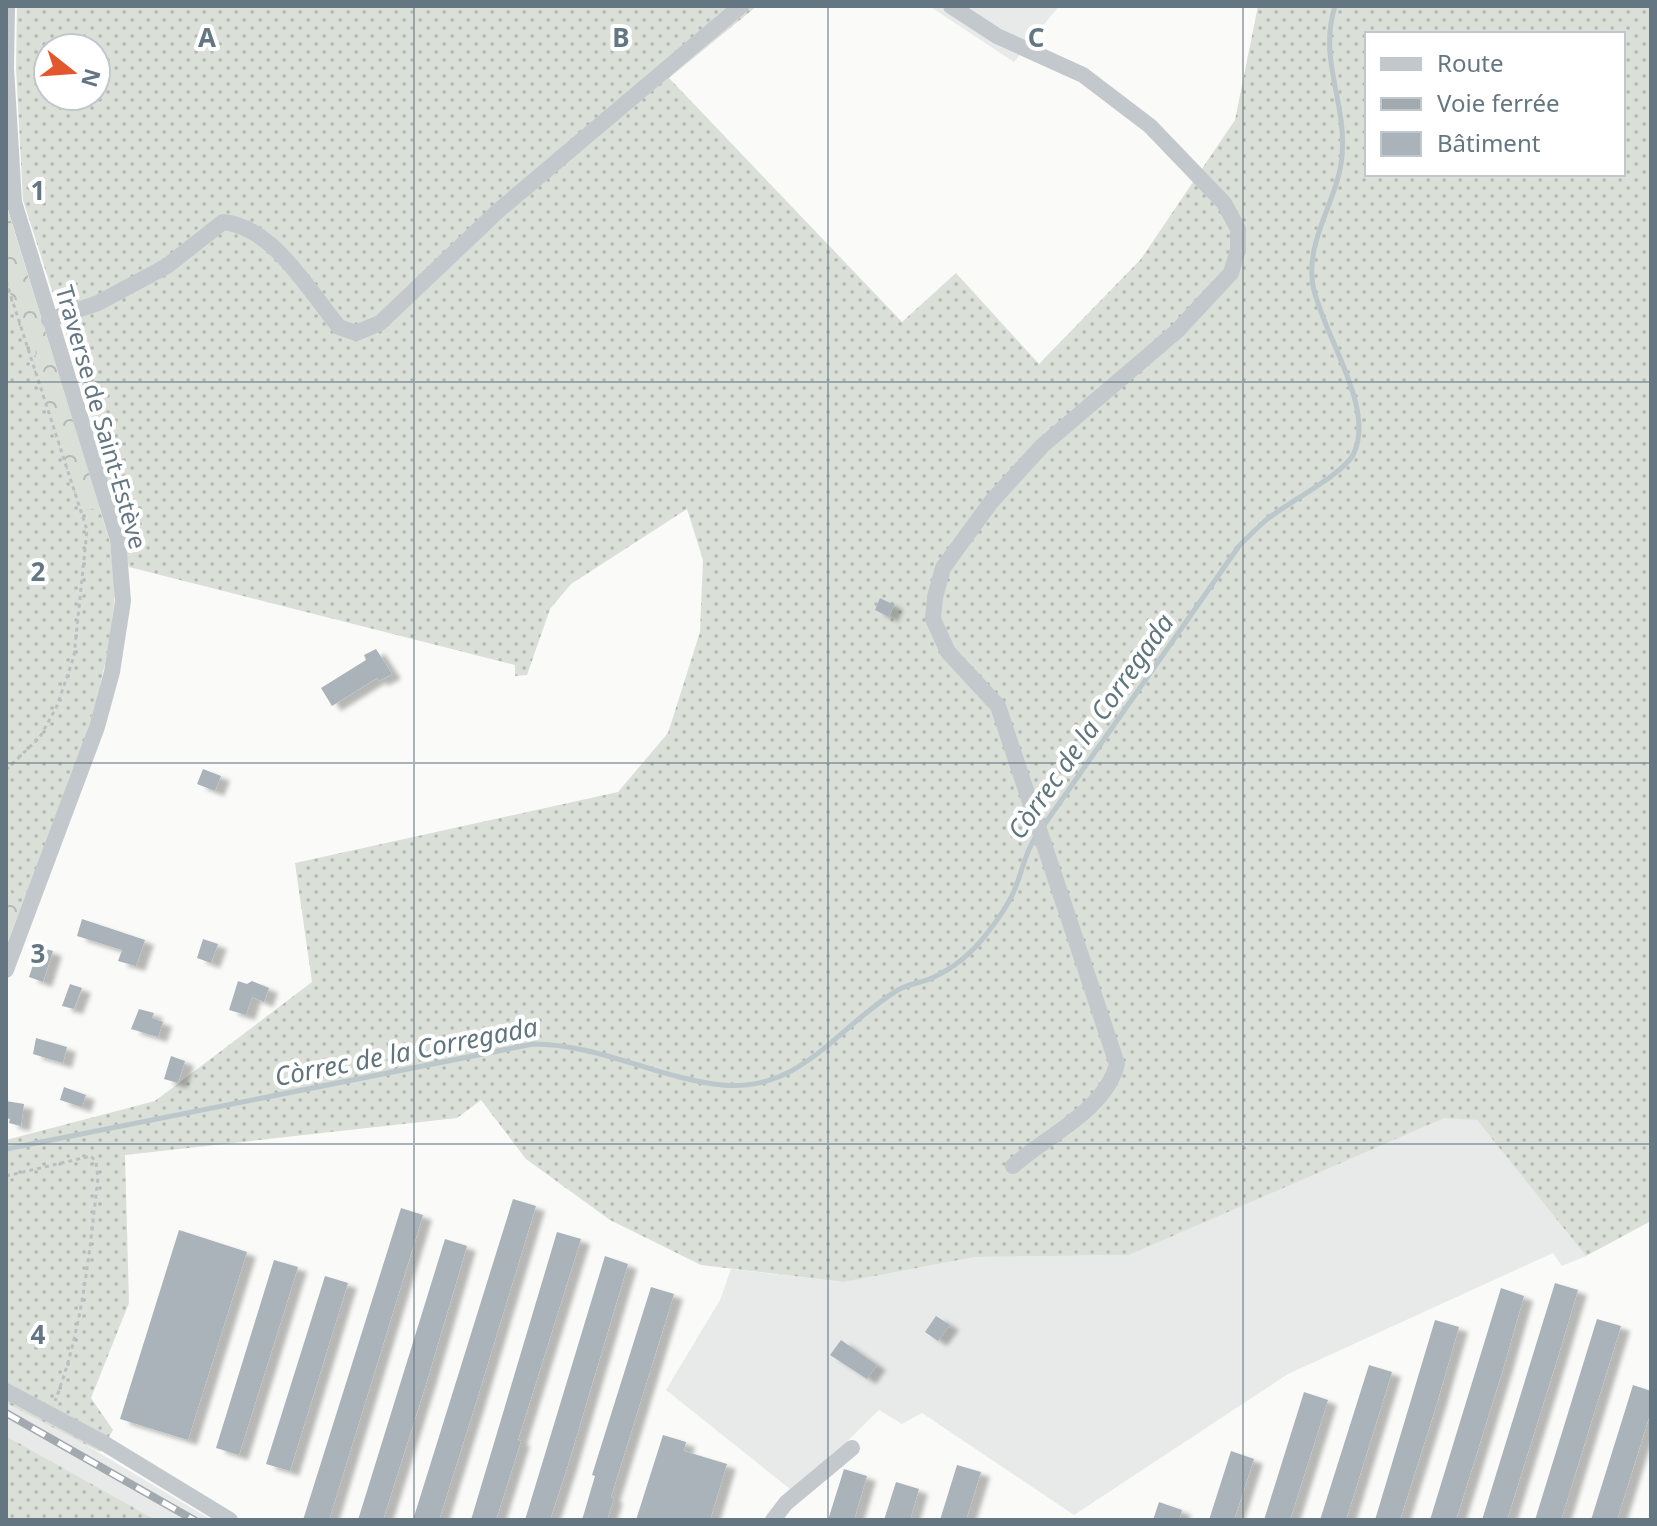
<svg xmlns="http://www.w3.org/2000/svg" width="1657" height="1526" font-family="'Noto Sans',sans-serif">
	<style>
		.built { fill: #e8e9e9 }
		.grass { fill: url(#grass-dots); fill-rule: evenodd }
		.forest { fill: url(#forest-crowns) }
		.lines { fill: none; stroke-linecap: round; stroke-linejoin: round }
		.stream { stroke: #bbc7cb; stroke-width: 5 }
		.building { fill: #aab3b9; filter: url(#shadow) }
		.path { stroke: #bbbfc2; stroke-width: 3; stroke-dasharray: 4 4; stroke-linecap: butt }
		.minor { stroke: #c3c8cc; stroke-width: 16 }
		.rail-casing { stroke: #a2aab0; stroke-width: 8 }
		.rail { stroke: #fff; stroke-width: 5; stroke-dasharray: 15; stroke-linecap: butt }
		.grid { fill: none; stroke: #657683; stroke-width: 2; stroke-opacity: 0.55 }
		.labels { text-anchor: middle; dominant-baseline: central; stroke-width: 8; stroke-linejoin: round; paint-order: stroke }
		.street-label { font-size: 24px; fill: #657683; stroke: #fff }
		.water-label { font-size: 26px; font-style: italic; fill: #60757c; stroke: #fff }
		.grid-label { font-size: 26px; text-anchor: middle; font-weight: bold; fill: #657683; stroke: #fff; stroke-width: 8; stroke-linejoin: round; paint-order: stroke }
	</style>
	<defs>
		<pattern id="grass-dots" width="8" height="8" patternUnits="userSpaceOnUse" patternTransform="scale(2)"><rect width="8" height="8" fill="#dadfd7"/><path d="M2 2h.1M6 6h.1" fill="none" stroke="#b4b9b4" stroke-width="1.8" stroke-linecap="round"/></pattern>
		<pattern id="forest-crowns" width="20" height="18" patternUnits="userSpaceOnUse" patternTransform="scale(2)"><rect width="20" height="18" fill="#dadfd7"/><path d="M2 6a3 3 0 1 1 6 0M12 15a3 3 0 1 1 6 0" fill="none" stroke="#b4b9b4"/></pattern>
		<filter id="shadow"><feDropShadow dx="9" dy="5" stdDeviation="2" flood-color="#0004"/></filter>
	</defs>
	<rect width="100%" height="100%" fill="#fafaf8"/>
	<path class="built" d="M929,6H1059L1014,62Z
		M1444,1117L1477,1120L1586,1256L1562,1266L1553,1253L1288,1374L1074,1515L922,1413L902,1424L879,1410L795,1493L666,1390L720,1300L731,1269L842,1282L975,1257L1129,1255Z
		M6,1403L54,1426L212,1520H156L6,1436Z"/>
	<path class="grass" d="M17,6H757L669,78L902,322L956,273L1039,364L1141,259L1235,120L1258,6H1651V1221L1586,1256L1477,1120L1444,1118L1129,1255L975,1257L843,1282L701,1265L610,1220L526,1159L481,1100L457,1118L125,1155L129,1303L91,1398L113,1430L100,1452L6,1403V1140L155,1101L312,982L295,863L618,792L668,733L700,632L703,560L687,509L571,584L550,609L527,675L515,676V665L129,567L88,403L23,200L16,68ZM1367,34H1623V174H1367ZM48,48H96V96H48Z
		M6,205L110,542C112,562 116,583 114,603C104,721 47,836 6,946Z
		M6,1436L156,1520H6Z"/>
	<path class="forest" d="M6,205L100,508L81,510L35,368L36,345L27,343L6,281Z
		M6,883L20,909L6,946Z"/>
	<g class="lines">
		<path class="stream" d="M1042,828L1239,546C1247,538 1256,529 1265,521C1285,504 1342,475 1353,455C1377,409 1322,333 1313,286C1305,239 1338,201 1342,156C1347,102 1318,60 1335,6
			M6,1149L533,1044C598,1044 657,1078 722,1085C801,1093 839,1025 898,990C908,984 921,983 932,978C954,968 974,951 988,932C999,918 1010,903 1016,886C1023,868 1025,853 1036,836"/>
	</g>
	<path class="building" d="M880,598L894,605L889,617L875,610Z
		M376,649L392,674L379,681L377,678L332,706L321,688L366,660L364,655Z
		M203,769L221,776L215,791L197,784Z
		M82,919L145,940L136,966L118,961L122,950L77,936Z
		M203,939L218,944L211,963L197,958Z
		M39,947L53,951L43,982L29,977Z
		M238,981L247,984L252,981L269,988L264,1002L252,997L246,1015L229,1010Z
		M70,984L82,988L74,1009L62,1006Z
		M139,1009L154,1013L152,1018L163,1022L158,1037L131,1029Z
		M36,1038L67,1047L63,1063L33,1054Z
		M171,1056L185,1061L178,1083L164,1079Z
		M64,1087L86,1095L82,1107L60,1100Z
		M6,1101L24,1104L21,1126L9,1123L10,1119L6,1118Z
		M513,1199L536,1206L474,1409L439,1520H413Z
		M401,1208L423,1215L329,1520H303Z
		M179,1230L247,1252L188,1440L120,1419Z
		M557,1232L581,1239L518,1440L521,1441L496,1520H471Z
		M445,1239L467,1246L427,1381L383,1520H358Z
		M605,1256L628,1264L568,1465L550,1520H525Z
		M274,1260L298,1267L239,1455L216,1448Z
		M325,1276L348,1283L290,1471L266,1464Z
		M1555,1283L1578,1290L1556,1363L1507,1520H1482Z
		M651,1287L674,1294L611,1497L614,1498L607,1520H582L595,1476L592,1475Z
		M1501,1288L1524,1296L1503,1369L1456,1520H1430Z
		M936,1316L950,1325L938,1341L925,1332Z
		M1597,1319L1621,1326L1561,1520H1535Z
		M1435,1320L1459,1327L1437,1403L1400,1520H1375Z
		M841,1340L877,1365L867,1379L830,1355Z
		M1369,1365L1392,1372L1346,1520H1320Z
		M1633,1385L1651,1391V1411L1617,1520H1591Z
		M1304,1392L1328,1400L1290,1520H1264Z
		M663,1435L686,1442L684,1451L727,1464L710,1520H636Z
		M1231,1451L1254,1459L1234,1520H1209Z
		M957,1465L981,1472L966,1520H940Z
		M844,1469L867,1476L854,1520H828Z
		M896,1482L919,1489L910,1520H884Z
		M1159,1502L1182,1510L1179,1520H1153Z"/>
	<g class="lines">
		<path class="path" d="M6,281L87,530L74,656L57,706L40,737L6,770
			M6,1176L91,1156L96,1162L98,1178C89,1254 83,1329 55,1401"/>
		<path class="minor" d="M951,6L997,36L1083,75L1150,126L1224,203L1238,229V250L1231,273L1177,331L1042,446L991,502L943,568L935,597L933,619L948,652L998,706L1117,1064C1106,1110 1046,1136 1013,1166
			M49,320L98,303L167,266L223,222C274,227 308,290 339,327L356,333L380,323L498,211L741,6
			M6,970L97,727L112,672L123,601L118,540L14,202L6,68L7,6
			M6,1391L102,1442L230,1520
			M773,1520L786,1503L852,1448"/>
		<defs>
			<path id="rail" d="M6,1413L194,1520"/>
		</defs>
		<use href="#rail" class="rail-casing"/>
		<use href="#rail" class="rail"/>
	</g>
	<path class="grid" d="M414,6V1520M828,6V1520M1243,6V1520M6,382H1651M6,763H1651M6,1144H1651"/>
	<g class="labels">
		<g class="street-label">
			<text transform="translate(102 417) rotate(74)">Traverse de Saint-Estève</text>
		</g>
		<g class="water-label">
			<text transform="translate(1090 726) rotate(-55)">Còrrec de la Corregada</text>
			<text transform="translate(406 1051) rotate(-11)">Còrrec de la Corregada</text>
		</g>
	</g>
	<g class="grid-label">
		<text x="207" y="47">A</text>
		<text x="621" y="47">B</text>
		<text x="1036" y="47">C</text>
		<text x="38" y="200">1</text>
		<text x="38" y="581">2</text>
		<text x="38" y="963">3</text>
		<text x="38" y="1344">4</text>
	</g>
	<rect width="1657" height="1526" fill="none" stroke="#657683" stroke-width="16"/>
	<rect x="1365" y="32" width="260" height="144" fill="#ffffff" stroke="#c1c8cd" stroke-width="2"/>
	<rect x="1381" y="58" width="40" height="12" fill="#c3c8cc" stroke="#c1c8cd" stroke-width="2"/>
	<text x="1437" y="72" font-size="24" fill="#657683">Route</text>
	<rect x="1381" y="98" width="40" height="12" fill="#a2aab0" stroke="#c1c8cd" stroke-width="2"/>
	<text x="1437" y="112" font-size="24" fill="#657683">Voie ferrée</text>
	<rect x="1381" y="132" width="40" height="24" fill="#aab3b9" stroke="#c1c8cd" stroke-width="2"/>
	<text x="1437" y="152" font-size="24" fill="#657683">Bâtiment</text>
	<g transform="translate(72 72) rotate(107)"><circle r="38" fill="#ffffff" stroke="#c1c8cd" stroke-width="2"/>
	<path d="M0-6L14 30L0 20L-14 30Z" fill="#e4572e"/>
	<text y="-12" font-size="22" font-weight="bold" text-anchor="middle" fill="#657683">N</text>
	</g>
</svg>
